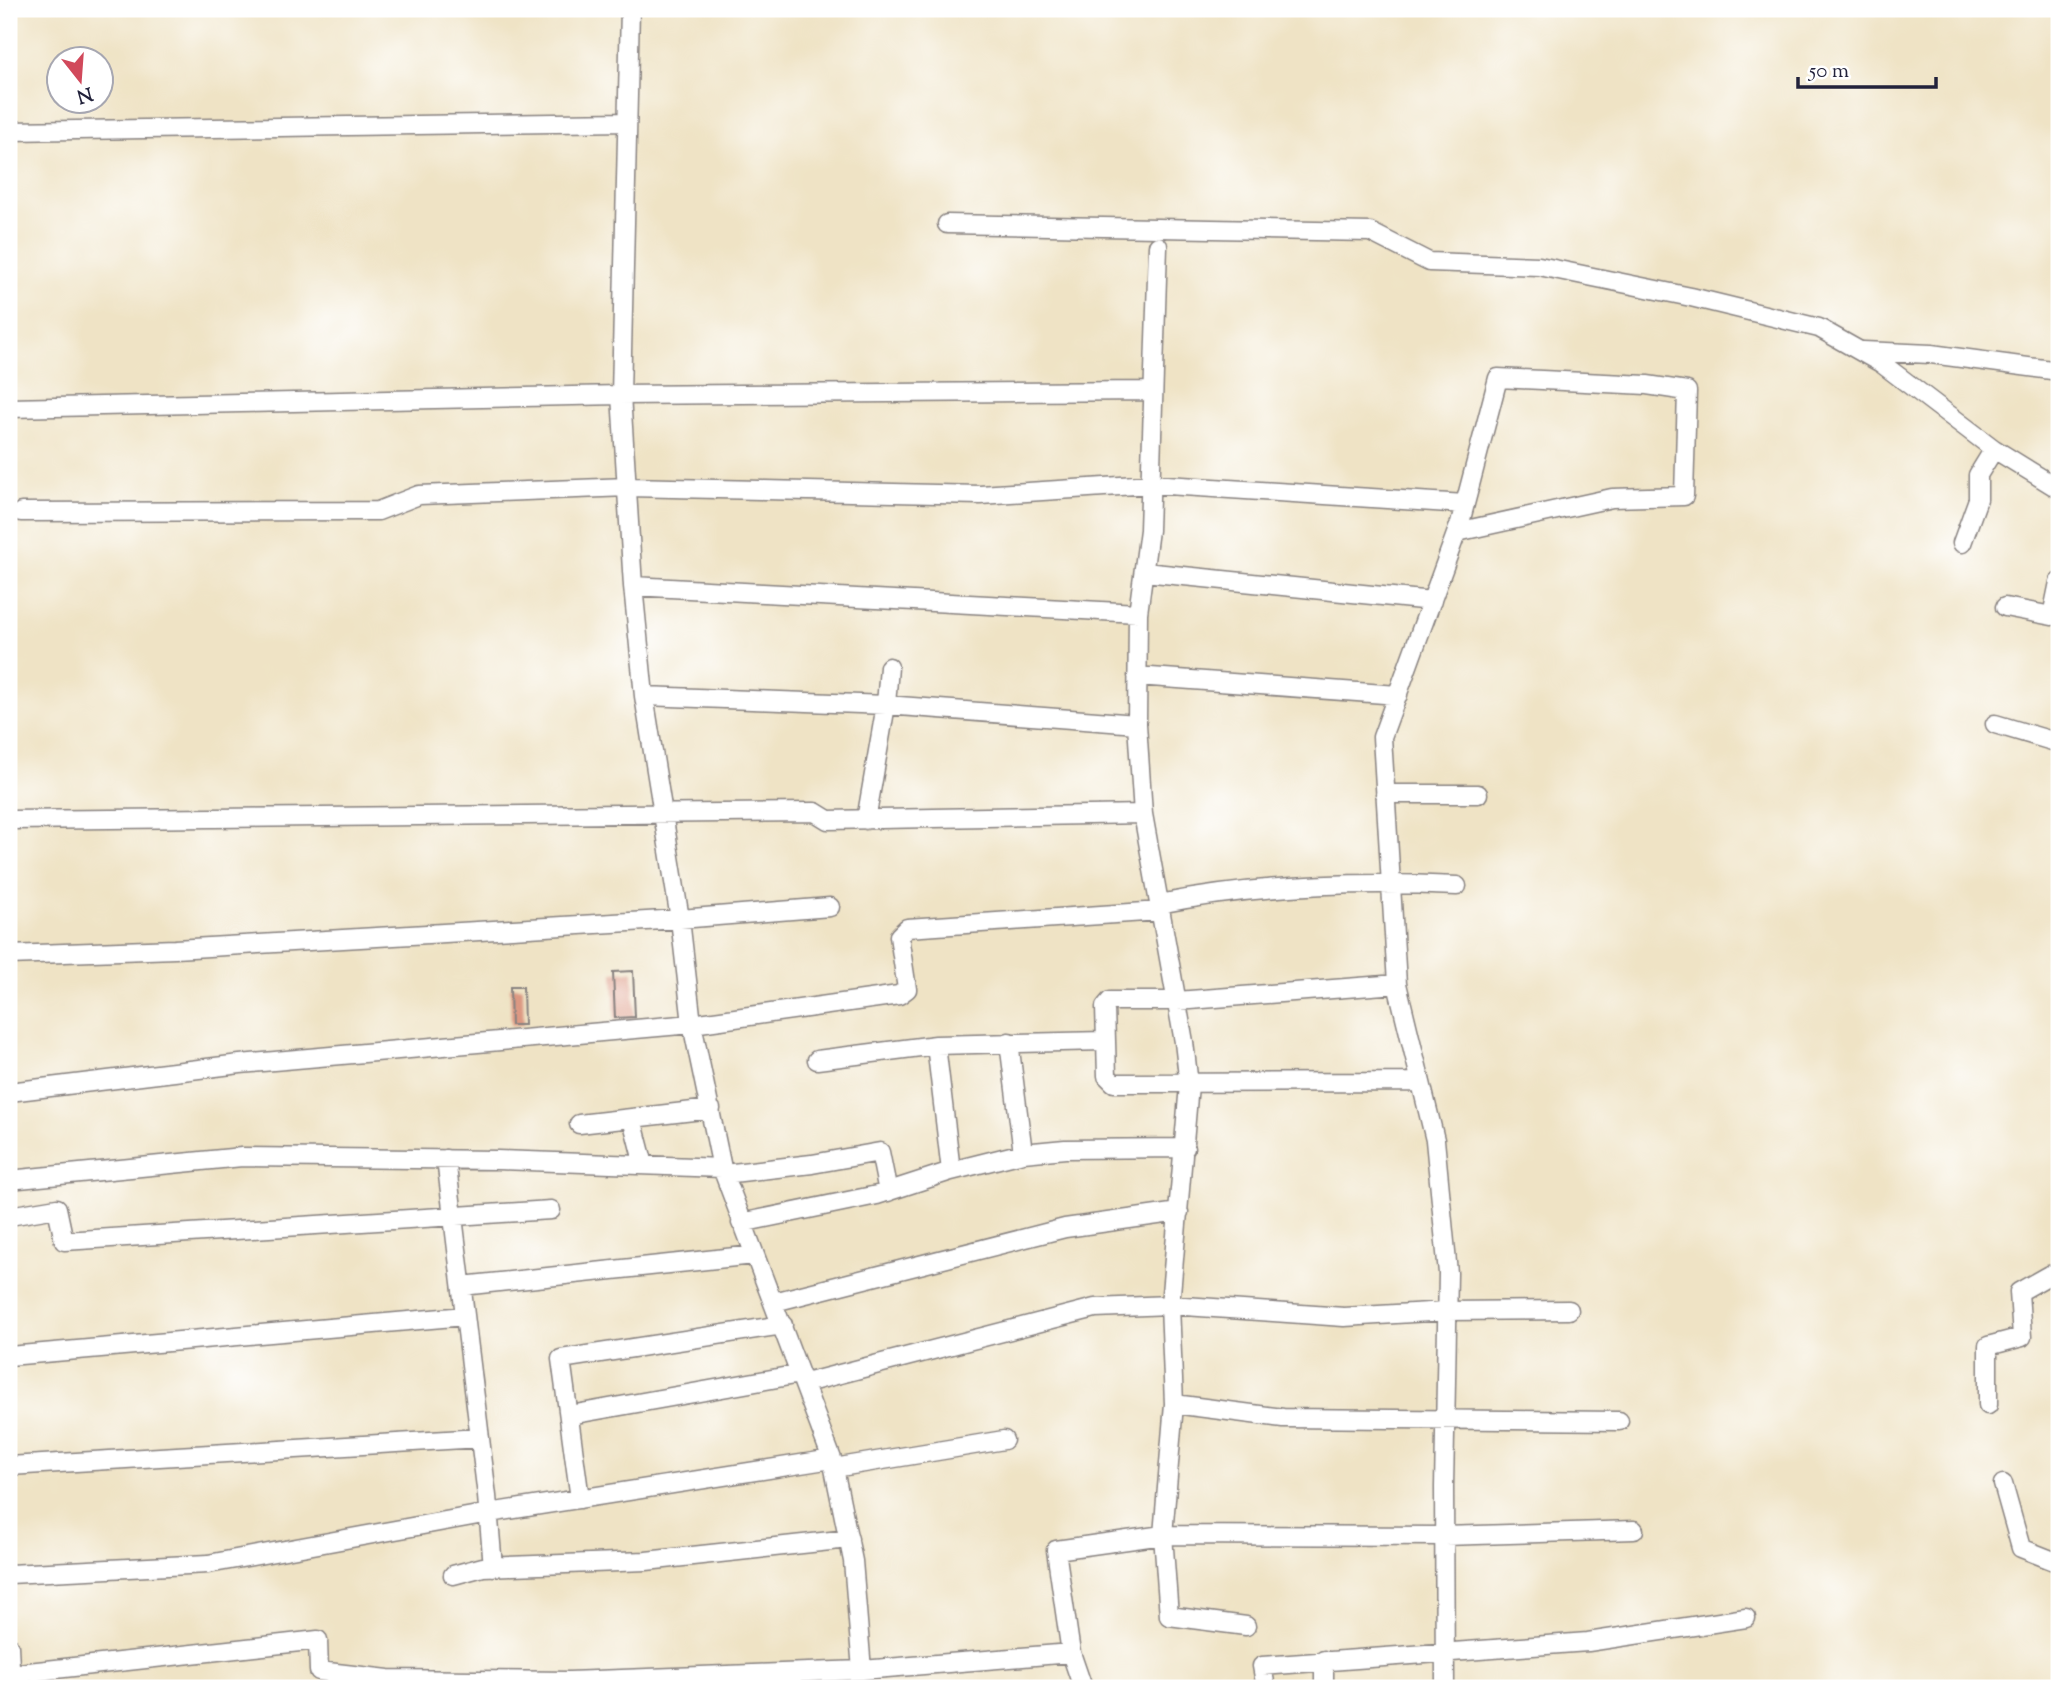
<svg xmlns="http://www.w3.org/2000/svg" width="2068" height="1697" font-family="'Sorts Mill Goudy',serif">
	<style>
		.building { fill: #dc9882 }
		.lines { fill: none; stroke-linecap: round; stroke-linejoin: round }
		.minor-casing { stroke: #888280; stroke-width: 21 }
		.minor { stroke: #fff; stroke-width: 18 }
	</style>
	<rect width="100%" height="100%" fill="#fff"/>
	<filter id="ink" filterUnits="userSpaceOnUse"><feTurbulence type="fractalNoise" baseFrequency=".0143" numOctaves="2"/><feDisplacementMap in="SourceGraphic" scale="14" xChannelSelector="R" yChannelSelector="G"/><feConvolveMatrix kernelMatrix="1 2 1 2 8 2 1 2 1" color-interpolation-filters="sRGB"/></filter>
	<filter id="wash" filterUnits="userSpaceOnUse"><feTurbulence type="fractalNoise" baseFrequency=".00686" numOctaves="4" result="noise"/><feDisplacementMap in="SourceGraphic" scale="28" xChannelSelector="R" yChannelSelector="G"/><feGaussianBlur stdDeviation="1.57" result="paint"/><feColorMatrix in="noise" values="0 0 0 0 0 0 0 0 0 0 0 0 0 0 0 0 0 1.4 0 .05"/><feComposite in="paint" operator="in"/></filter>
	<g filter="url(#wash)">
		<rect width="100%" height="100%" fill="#efe3c5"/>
		<g id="blocks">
			<path class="building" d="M633,971L635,1017L615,1018L613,972Z
				M510,987H523L524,1025H511Z"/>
		</g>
	</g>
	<g filter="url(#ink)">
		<use href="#blocks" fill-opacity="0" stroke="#888280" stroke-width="2"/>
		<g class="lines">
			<defs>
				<path id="minor" d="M630,9L621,395L633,586L644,696L680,919L692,1024L722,1168L832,1459L853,1561L862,1670
					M9,131L627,122
					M947,224L1370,232L1429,262L1539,266L1691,297L1819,328L1881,363L1994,449
					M1158,246L1149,530L1138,613L1137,724L1143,814L1184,1042L1189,1085L1170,1305L1174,1404L1163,1535L1169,1616L1246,1626
					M1863,351L1931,354L2059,371
					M9,408L621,395L1153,391
					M21,512L378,511L419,495L628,487L980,495L1151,484L1465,504
					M1962,543L1978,499V475L1994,449L2059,489
					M1144,572L1432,601
					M633,586L1138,613
					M2005,607L2052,616L2059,582
					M1137,676L1398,695
					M644,696L886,705L1137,724
					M1995,724L2059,743
					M1385,794H1478
					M9,820L815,812L828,820L1143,814
					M866,820L886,705L889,667
					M1159,904C1256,885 1357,881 1457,886
					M9,955L175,949L680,919L830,907
					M1397,984L1177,1001H1110L1105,1007L1107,1076L1114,1083L1421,1082
					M1009,1042L1023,1153
					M936,1045L951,1171
					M817,1060L936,1045L1104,1041
					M9,1092L240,1064L692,1024L899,995L907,989L899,936L907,928L1160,911
					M632,1119L644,1165
					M579,1124L711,1109
					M446,1159L487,1496L493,1567
					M724,1174L812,1164L880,1152L888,1192
					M9,1180L242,1157L497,1160L722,1168
					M9,1216L57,1208L64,1241L551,1210
					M741,1223L877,1195L951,1171L1023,1153L1065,1149L1185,1148
					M462,1286L754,1255
					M774,1302L1065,1228L1179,1212
					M9,1356L465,1316
					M805,1383L1095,1308L1170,1305L1344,1317L1447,1311L1569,1310
					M1174,1404L1283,1418L1619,1421
					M1988,1405V1346L2022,1337L2019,1292L2049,1275L2059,1274
					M570,1415L800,1374
					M9,1466L480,1438
					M834,1468L1004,1440
					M2003,1484L2021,1548L2059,1563
					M580,1499L561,1359L783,1325
					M9,1574L208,1564L489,1513L832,1459
					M453,1575L483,1567L646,1561L849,1539
					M9,1646L11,1688
					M10,1674L318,1640L319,1671L388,1679L569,1681L862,1670L1071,1653
					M1083,1688L1071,1653L1056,1550L1163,1535L1444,1536L1634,1530
					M1266,1688L1262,1666L1588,1642L1746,1618
					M1324,1688V1660
					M1445,1688L1444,1487L1448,1273L1435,1140L1397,984L1382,737L1460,523L1498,378L1647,385L1687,391L1684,496L1612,498L1457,532"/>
			</defs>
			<use href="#minor" class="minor-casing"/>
			<use href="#minor" class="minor"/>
		</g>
	</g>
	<rect width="2068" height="1697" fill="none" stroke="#fff" stroke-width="35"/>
	<g transform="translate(80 80) rotate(163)"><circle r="33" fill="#ffffff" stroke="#a7a7b1" stroke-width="2"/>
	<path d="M0-5L12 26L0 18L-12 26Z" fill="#d1495b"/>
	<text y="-10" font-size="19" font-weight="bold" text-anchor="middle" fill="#22223b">N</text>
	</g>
	<path d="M1798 77v10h138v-10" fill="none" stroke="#22223b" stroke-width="3.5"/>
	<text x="1809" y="77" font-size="21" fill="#22223b" stroke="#ffffff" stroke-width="5" paint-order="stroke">50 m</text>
</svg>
